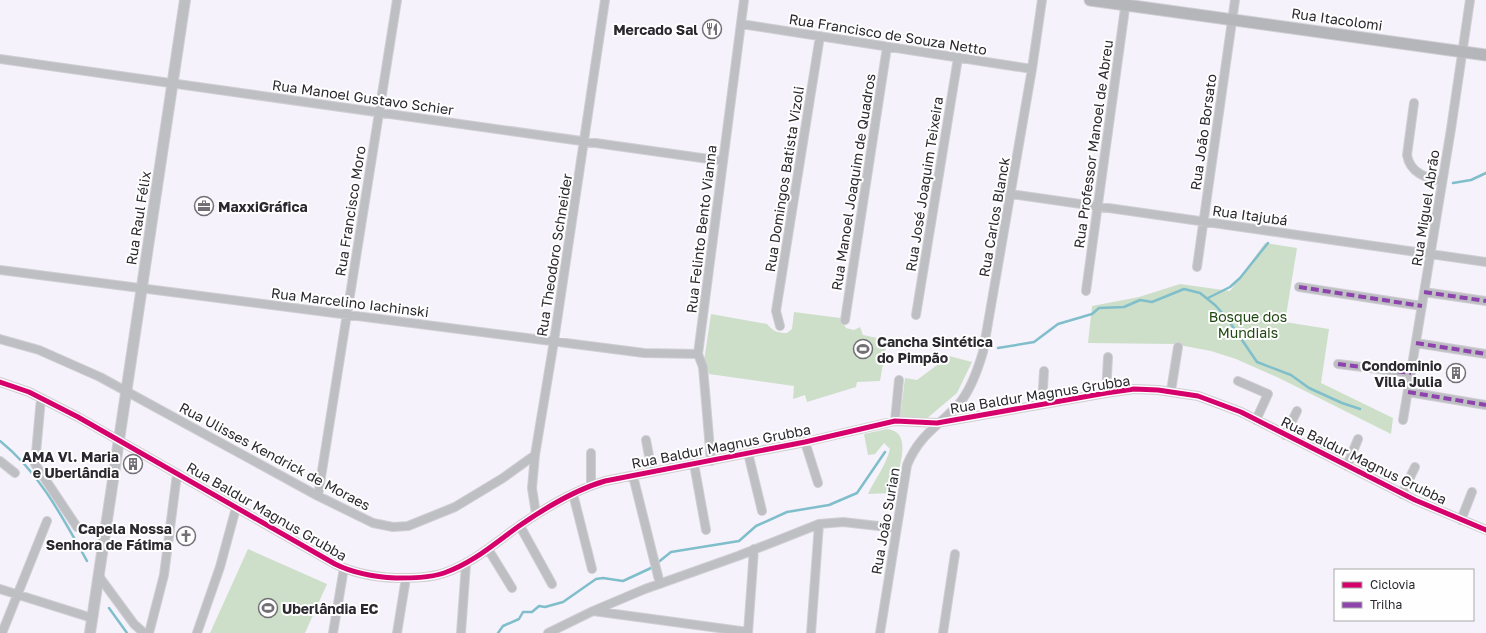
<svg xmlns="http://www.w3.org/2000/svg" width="1486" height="633" font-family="'Golos Text',sans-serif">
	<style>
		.green { fill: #cddfc9 }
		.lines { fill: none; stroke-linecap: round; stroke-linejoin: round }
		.stream { stroke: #7fbeca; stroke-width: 2.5 }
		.minor-casing { stroke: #d1cfd5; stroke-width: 10 }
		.tertiary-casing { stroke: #d1cfd5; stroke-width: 12 }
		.secondary-casing { stroke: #d1cfd5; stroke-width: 13 }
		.minor { stroke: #bebfc2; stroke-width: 8 }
		.tertiary { stroke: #bebfc2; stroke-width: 10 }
		.secondary { stroke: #b4b6b9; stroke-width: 11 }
		.quiet { stroke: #8e44ad; stroke-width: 4; stroke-dasharray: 8 4; stroke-linecap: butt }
		.cycleway-casing { stroke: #fefefe; stroke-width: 8 }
		.cycleway { stroke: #d6006c; stroke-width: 5 }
		.labels { text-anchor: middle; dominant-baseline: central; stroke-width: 4; stroke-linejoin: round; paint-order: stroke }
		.street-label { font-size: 14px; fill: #2b292f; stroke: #fefefe }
		.poi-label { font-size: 14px; font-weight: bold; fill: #2b292f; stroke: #fefefe; text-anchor: end }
		.park-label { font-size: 14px; fill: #204710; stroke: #fefefe }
	</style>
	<rect width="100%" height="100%" fill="#f5f2fb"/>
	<path class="green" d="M1265,243L1297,248L1285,322L1329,329L1321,383L1393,418L1391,434L1279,378L1236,359L1211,351L1174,344L1088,343L1092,306L1139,297L1180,284L1230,291Z
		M794,312L840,318L846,328L854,330L860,327L863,335L887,340L880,381L857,382L856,387L807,402L805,395L793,399L794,386L709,374L704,361L711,314L767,324C773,331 777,333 787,333L792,329Z
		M949,356L972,362L957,393L925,420L900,419L905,378L917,380Z
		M887,429C916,431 896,477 892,493L868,494C875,478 885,468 890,449L884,443L875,454L868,455L864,434Z
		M248,549L327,584L305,633H210Z"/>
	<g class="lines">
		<path class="stream" d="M1453,183L1471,180L1486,173
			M1208,298L1230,287L1240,278L1268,243
			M998,348L1034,342L1058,324L1092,314L1099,308L1124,307L1140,300L1152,302L1184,289L1200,293L1215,305L1227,318L1257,362L1291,375L1309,388L1342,403L1360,409
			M0,441C39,472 63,518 87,561
			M109,608L127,633
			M498,633L503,626L519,619L523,612H532L539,606L545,607L563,602L596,579L603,578L623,581L651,568L671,552L739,541L756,526L787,512L829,505L857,493L885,452"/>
		<defs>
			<path id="minor" d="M741,24L1032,69
				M0,59L723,161
				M1414,103L1407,155C1410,173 1426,178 1442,181
				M1011,194L1486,262
				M1197,267L1235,0
				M0,270L644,353L698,354
				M1299,287L1422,306
				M1086,291L1126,1
				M1424,292L1486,301
				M916,315L958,58
				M845,320L887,47
				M780,326L776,311L820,36
				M0,339L39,350L100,377L318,496L373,523L393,527L408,526L455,507L503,478L535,455
				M1416,343L1486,354
				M1338,364L1411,373
				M1238,381L1268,394L1256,420
				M0,382L29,392L78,417L335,564C355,574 374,577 396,578C412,578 429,578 444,573C473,563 495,543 519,526C545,508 574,490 605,481L805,442L895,421L937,423L1106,393L1134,389L1158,390L1198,396L1241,412L1415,500L1486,530
				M1171,391L1178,347
				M1408,392L1486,405
				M1106,393L1108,357
				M41,398L35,464L77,527
				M1042,404L1044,371
				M1403,420L1451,129L1470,0
				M895,421L899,380
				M1285,435L1297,411
				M646,440L652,472
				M805,442L818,483
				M591,453V486
				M748,453L762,511
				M0,461L15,473
				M711,461L703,367L698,354L744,0
				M694,464L706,530
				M1347,466L1358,439
				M633,476L660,584
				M573,494L592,569
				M1402,494L1415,467
				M318,496L397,0
				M536,514L532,488L535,455L554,341L605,0
				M1461,520L1472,492
				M520,526L552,584
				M488,549L512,588
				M98,575L134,624L144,633
				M0,589L92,618
				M593,611L645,589L738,556L819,524L843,522L896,528
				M2,633L47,521
				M149,633L164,575L177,474
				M197,633L220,567L236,508
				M333,633L344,568
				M397,633L406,578
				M461,633L466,564
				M548,633L593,611L748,632
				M748,633L754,549
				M811,633L819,524
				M880,633L907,465C921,431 942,425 962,400C972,386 978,369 983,352L1032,69L1042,0
				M943,633L955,554"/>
			<path id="tertiary" d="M90,633L185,0"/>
			<path id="secondary" d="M1090,0L1486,55"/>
		</defs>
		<use href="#minor" class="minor-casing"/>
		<use href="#tertiary" class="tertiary-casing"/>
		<use href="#secondary" class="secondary-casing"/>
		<use href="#minor" class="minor"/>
		<use href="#tertiary" class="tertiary"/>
		<use href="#secondary" class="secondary"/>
		<path class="quiet" d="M1299,287L1422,306
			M1424,292L1486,301
			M1416,343L1486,354
			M1338,364L1411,373
			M1408,392L1486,405"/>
		<defs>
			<path id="cycleway" d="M0,382L29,392L78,417L335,564C355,574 374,577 396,578C412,578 429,578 444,573C473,563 495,543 519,526C545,508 574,490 605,481L805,442L895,421L937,423L1106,393L1134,389L1158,390L1198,396L1241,412L1415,500L1486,530"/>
		</defs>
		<use href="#cycleway" class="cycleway-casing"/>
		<use href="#cycleway" class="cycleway"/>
	</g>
	<defs>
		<symbol id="restaurant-ring" viewBox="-11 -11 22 22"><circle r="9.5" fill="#fefefe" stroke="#726f76" stroke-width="1.5"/><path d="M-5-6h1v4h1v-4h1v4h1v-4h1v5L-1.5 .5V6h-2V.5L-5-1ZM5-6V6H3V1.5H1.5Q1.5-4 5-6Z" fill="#726f76"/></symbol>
		<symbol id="office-ring" viewBox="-11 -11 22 22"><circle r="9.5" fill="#fefefe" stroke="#726f76" stroke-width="1.5"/><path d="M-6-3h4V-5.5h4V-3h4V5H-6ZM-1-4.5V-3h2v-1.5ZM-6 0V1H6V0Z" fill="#726f76"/></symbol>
		<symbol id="stadium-ring" viewBox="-11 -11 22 22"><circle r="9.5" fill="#fefefe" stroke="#726f76" stroke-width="1.5"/><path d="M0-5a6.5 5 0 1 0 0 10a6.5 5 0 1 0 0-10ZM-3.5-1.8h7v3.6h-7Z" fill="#726f76"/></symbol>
		<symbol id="building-ring" viewBox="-11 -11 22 22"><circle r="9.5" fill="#fefefe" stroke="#726f76" stroke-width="1.5"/><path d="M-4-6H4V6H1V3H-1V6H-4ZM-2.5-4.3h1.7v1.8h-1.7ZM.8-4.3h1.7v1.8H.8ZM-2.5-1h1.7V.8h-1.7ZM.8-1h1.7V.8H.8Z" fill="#726f76"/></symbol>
		<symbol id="church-ring" viewBox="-11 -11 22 22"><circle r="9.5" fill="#fefefe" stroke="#726f76" stroke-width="1.5"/><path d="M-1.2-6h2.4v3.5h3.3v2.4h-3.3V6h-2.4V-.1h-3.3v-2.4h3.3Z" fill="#726f76"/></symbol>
	</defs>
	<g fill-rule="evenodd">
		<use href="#restaurant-ring" x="701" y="18" width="22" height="22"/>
		<use href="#office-ring" x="193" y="195" width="22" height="22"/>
		<use href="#stadium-ring" x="852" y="338" width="22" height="22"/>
		<use href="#building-ring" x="1445" y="362" width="22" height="22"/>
		<use href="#building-ring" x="122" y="453" width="22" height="22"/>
		<use href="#church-ring" x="175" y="525" width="22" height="22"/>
		<use href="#stadium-ring" x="257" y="597" width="22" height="22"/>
	</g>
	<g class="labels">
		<g class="street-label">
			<text transform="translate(1337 19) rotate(8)">Rua Itacolomi</text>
			<text transform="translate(888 34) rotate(9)">Rua Francisco de Souza Netto</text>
			<text transform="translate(363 97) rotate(8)">Rua Manoel Gustavo Schier</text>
			<text transform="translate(1203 132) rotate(-82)">Rua João Borsato</text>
			<text transform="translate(1093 144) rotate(-82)">Rua Professor Manoel de Abreu</text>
			<text transform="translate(784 179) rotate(-81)">Rua Domingos Batista Vizoli</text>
			<text transform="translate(853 182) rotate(-81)">Rua Manoel Joaquim de Quadros</text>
			<text transform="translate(924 184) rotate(-81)">Rua José Joaquim Teixeira</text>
			<text transform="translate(1425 208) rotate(-81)">Rua Miguel Abrão</text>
			<text transform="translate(350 211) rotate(-81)">Rua Francisco Moro</text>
			<text transform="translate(1250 215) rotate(8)">Rua Itajubá</text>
			<text transform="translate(994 217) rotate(-80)">Rua Carlos Blanck</text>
			<text transform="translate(138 218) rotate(-81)">Rua Raul Félix</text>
			<text transform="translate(701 229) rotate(-83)">Rua Felinto Bento Vianna</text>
			<text transform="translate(554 255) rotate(-81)">Rua Theodoro Schneider</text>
			<text transform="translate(350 302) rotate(7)">Rua Marcelino Iachinski</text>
			<text transform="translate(1040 394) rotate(-9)">Rua Baldur Magnus Grubba</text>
			<text transform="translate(721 446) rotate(-11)">Rua Baldur Magnus Grubba</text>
			<text transform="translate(275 456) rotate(28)">Rua Ulisses Kendrick de Moraes</text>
			<text transform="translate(1364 460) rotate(26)">Rua Baldur Magnus Grubba</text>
			<text transform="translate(267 511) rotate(30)">Rua Baldur Magnus Grubba</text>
			<text transform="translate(885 521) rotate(-80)">Rua João Surian</text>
		</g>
		<g class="poi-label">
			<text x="698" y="29">Mercado Sal</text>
			<text x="218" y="206" text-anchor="start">MaxxiGráfica</text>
			<text x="877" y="341" text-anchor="start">Cancha Sintética<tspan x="877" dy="16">do Pimpão</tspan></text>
			<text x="1442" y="365">Condominio<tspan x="1442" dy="16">Villa Julia</tspan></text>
			<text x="119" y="456">AMA Vl. Maria<tspan x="119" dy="16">e Uberlândia</tspan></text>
			<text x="172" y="528">Capela Nossa<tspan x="172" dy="16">Senhora de Fátima</tspan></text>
			<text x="282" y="608" text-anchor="start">Uberlândia EC</text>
		</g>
		<g class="park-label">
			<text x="1248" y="316">Bosque dos<tspan x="1248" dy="16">Mundiais</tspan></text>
		</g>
	</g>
	<rect x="1334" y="569" width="140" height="52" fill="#fefefe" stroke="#aaa9ab"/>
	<rect x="1342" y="582" width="20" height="6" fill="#d6006c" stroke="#aaa9ab"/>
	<text x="1370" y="589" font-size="12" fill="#2b292f">Ciclovia</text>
	<rect x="1342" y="602" width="20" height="6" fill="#8e44ad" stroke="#aaa9ab"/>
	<text x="1370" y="609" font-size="12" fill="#2b292f">Trilha</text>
</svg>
